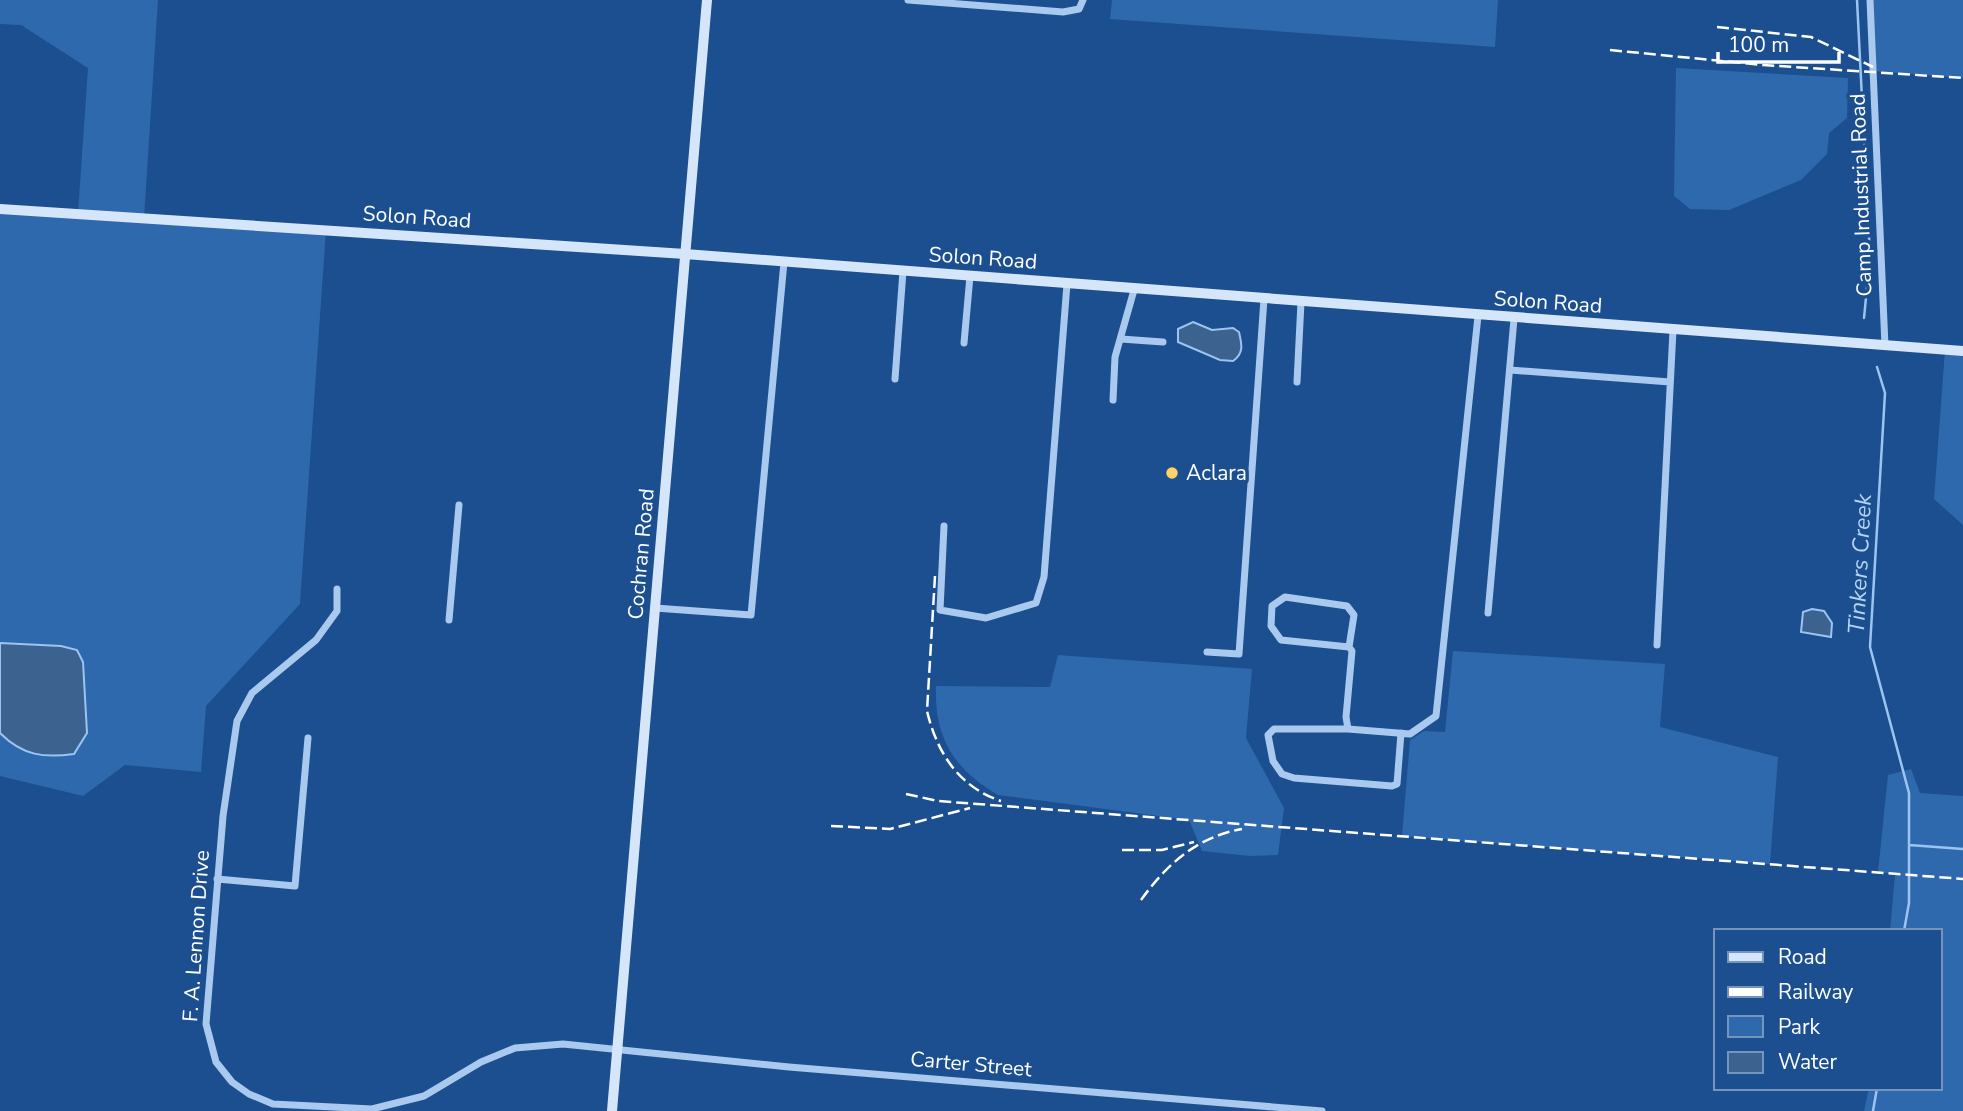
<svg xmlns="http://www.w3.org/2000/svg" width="1963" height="1111" font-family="'Nunito Sans',sans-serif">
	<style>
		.green { fill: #2e69ad }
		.water { fill: #3c6290; stroke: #9cc4f0; stroke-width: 2 }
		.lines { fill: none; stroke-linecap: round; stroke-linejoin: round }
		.stream { stroke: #9cc4f0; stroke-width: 2.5 }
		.street { stroke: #a9c9ee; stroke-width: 7 }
		.secondary { stroke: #d6e6fa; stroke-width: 10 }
		.rail { stroke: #fff; stroke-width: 2.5; stroke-dasharray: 12 5; stroke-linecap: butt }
		.poi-dot { fill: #ffd166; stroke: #1b4f8f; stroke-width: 2.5 }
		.labels { text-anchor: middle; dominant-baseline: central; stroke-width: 7; stroke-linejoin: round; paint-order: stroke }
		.street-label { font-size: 21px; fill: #fff; stroke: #1b4f8f }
		.poi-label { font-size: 21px; fill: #fff; stroke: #1b4f8f; text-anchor: start }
		.water-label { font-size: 23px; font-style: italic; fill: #b5d3f5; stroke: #1b4f8f }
	</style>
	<rect width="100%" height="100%" fill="#1b4f8f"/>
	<path class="green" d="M0,0H158L144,218L326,230L300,604L206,706L201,772L125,765L83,796L0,776V733L9,742L77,650L61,646L0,643V209L78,213L88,68L21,25L0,24Z
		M1112,0H1498L1495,47L1110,19Z
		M1870,0H1963V78L1873,71Z
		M1676,68L1848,78L1847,118L1829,133L1827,154L1801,180L1729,210L1690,209L1674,196Z
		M1945,350L1963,351V525L1934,499Z
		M1453,651L1665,664L1660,727L1778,757L1770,864L1402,836L1410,740L1424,731L1445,732Z
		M1058,655L1252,669L1246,738L1284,808L1278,855L1250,856L1202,851L1189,820L998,795C954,769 934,739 936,686L1050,687Z
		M1911,769L1920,793L1963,796V1111H1864L1869,1088H1940V931H1890L1895,874L1878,872L1888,775Z"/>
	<path class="water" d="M1193,322L1212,330L1233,328L1239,332C1242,345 1244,353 1233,361L1220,360L1178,342V329Z
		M1812,609L1824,611L1832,623L1831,637L1801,632L1803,612Z
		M0,643L61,646L77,650L83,662L87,733L74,754C44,758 23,756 0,733Z"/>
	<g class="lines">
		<path class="stream" d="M1857,0L1870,257L1864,318
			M1877,367L1885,393L1870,647L1909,793V903L1904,931
			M1909,845L1963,849
			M1873,1111L1877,1088"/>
		<path class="street" d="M908,0L1063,12L1079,9L1083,0
			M1870,0L1885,346
			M1121,339L1163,342
			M964,343L970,276
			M1510,370L1670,382
			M895,379L903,271
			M1297,382L1301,302
			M1113,400L1115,357L1134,290
			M944,526L940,610L986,618L1036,603L1044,577L1067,284
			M337,589V611L316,640L252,693L237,721L223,816L206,1024L216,1062L232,1082L249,1094L273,1104L372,1109L424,1096L481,1062L515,1048L563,1044L789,1067L1322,1111
			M655,608L751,615L784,262
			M1488,613L1514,319
			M449,620L459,505
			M1657,645L1673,330
			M1349,647L1354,615L1347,606L1285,597L1272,606L1271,626L1281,640L1349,647L1352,651L1346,717L1348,729L1410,734L1436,716L1478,316
			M1207,652L1239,654L1264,299
			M1348,729H1274L1268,735L1273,761L1282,774L1294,778L1392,786L1397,784L1401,733
			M217,879L295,886L308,738"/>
		<path class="secondary" d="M0,209L685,254L1963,351
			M612,1111L707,0"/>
		<path class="rail" d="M1717,27L1811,37L1873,67
			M1610,50L1763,65L1963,78
			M935,576L927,711C937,753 959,787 1001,801
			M906,794L938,801L1963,879
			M831,826L890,829L970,808
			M1122,850H1162L1194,842
			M1141,900C1167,864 1197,837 1242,829"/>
	</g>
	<circle class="poi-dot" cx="1172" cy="473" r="7"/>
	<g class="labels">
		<g class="street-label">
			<text transform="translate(1861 195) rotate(-92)">Camp Industrial Road</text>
			<text transform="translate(417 217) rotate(4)">Solon Road</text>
			<text transform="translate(983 258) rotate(4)">Solon Road</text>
			<text transform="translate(1548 302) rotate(4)">Solon Road</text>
			<text transform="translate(641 554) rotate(-85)">Cochran Road</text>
			<text transform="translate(196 936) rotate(-86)">F. A. Lennon Drive</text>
			<text transform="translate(971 1064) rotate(5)">Carter Street</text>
		</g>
		<g class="poi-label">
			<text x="1186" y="473">Aclara</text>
		</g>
		<g class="water-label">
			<text transform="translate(1860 564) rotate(-87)">Tinkers Creek</text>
		</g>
	</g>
	<rect x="1714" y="929" width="228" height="161" fill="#1b4f8f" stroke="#7695bc" stroke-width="2"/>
	<rect x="1728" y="952" width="35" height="10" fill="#d6e6fa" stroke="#7695bc" stroke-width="2"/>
	<text x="1778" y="964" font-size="21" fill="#ffffff">Road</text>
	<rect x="1728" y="987" width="35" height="10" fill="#ffffff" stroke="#7695bc" stroke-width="2"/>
	<text x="1778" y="999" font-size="21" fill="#ffffff">Railway</text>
	<rect x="1728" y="1016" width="35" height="21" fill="#2e69ad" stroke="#7695bc" stroke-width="2"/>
	<text x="1778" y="1034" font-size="21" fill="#ffffff">Park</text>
	<rect x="1728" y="1052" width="35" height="21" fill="#3c6290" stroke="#7695bc" stroke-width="2"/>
	<text x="1778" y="1069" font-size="21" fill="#ffffff">Water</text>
	<path d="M1718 52v10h121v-10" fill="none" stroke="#ffffff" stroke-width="3.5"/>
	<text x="1728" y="52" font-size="21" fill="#ffffff" stroke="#1b4f8f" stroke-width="5" paint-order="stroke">100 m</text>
</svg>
